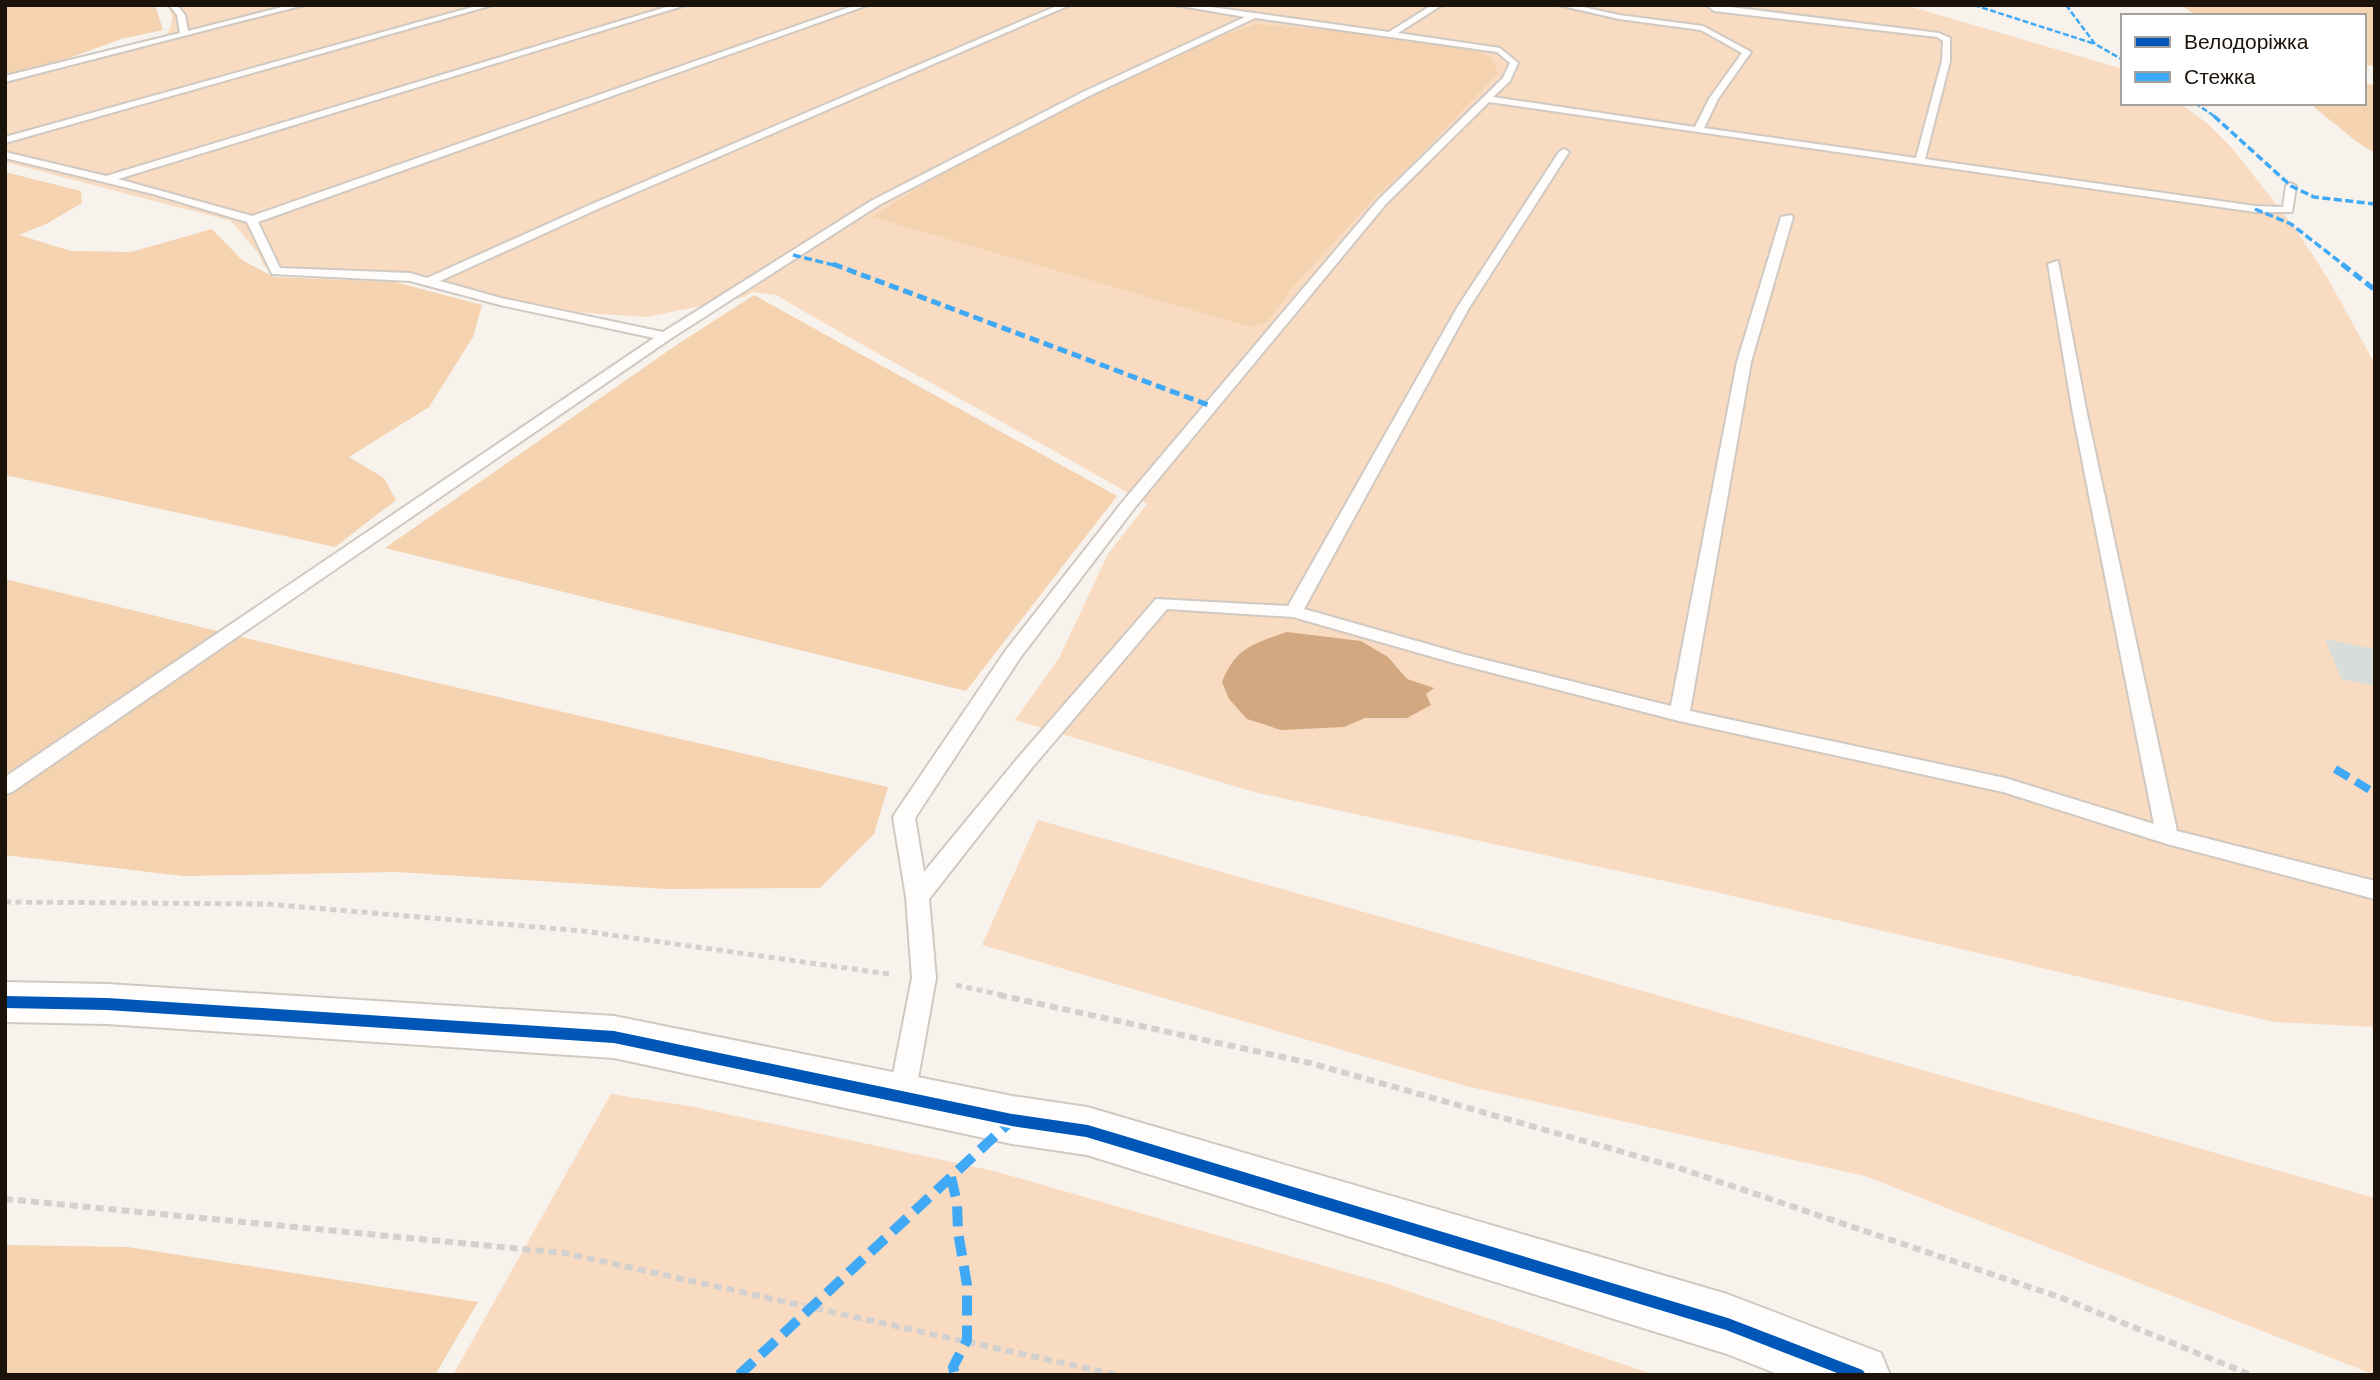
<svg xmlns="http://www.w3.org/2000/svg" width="2380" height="1380" font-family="Helvetica,sans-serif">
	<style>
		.green { fill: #f8dbc0 }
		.forest { fill: #f5d2b0 }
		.water { fill: #d1a87f }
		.building { fill: #d8ddda }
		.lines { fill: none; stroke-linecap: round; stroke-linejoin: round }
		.service-casing { stroke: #d0c9c2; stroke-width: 4 }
		.tertiary-casing { stroke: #d0c9c2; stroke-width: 4 }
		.path-far1 { stroke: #d3d1cf; stroke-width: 5; stroke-dasharray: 6 4.5; stroke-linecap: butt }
		.path { stroke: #d3d1cf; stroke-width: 6; stroke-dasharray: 8 5; stroke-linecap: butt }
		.service { fill: #fefdfc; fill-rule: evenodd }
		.tertiary { fill: #fefdfc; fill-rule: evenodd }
		.quiet-far4 { stroke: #3fa9f5; stroke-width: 2.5; stroke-dasharray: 6 2.5; stroke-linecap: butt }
		.quiet-far3 { stroke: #3fa9f5; stroke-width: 3.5; stroke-dasharray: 8 3.5; stroke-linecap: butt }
		.quiet-far2 { stroke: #3fa9f5; stroke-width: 5; stroke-dasharray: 10 5; stroke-linecap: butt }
		.quiet-far1 { stroke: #3fa9f5; stroke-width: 8; stroke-dasharray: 16 8; stroke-linecap: butt }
		.quiet { stroke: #3fa9f5; stroke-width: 10; stroke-dasharray: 20 10; stroke-linecap: butt }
		.cycleway-casing { stroke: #fff; stroke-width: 17 }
		.cycleway { stroke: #0057b8; stroke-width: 12 }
	</style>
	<rect width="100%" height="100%" fill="#f7f2ec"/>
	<path class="green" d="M166,5H1905L2123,69V103H2179L2207,123L2233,149L2297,231L2328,279L2375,364V1027L2274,1022L1720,893L1254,792L1015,720L1059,658L1108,554L1147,504C1024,432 898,367 776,295L753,292L744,297L647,317L512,308L401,280L275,273L264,266L258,253L231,221L5,162V78L166,35C173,24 175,15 166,5Z
		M1038,820L2375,1198V1375L1865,1176L1466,1086L982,945Z
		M611,1094L694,1107L994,1171L1387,1284L1655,1375H453Z"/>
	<path class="forest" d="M5,5H155L163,30L121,39L53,64L5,76Z
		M2182,5H2375V66L2364,65V16H2196Z
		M1255,24L1330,30L1480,52L1493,59L1498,73L1416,159L1377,195L1292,288L1267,322L1251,327L872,217L934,178L1119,82L1209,41Z
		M2364,84L2375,85V153L2357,142L2309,103H2364Z
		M5,172L81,191L82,203L46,224L19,235L71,251L131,252L212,229L242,260L274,277L395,282L482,305L473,337L429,407L349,457L384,478L396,500L335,547L5,475Z
		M754,295L1117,496L966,691L385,548L678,344Z
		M5,579L299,651L888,787L874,834L820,888L665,889L396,872L183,876L5,855Z
		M5,1245L128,1247L478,1302L435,1375H5Z"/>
	<path class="water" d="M1287,632L1361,641L1388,657L1407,679L1434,688L1426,694L1431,705L1407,718H1365L1344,727L1281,730L1247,719L1229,699L1222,682C1236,647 1253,644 1287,632Z"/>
	<path class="building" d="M2325,639L2375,649V686L2341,679Z"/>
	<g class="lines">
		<defs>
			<path id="service" d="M169,5H177L185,15L188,31L290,5H304L5,82V76L180,33L177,15Z
				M480,5H493L5,143V137Z
				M673,5H686L118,179L252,216L856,5H868L258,222L280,268L410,273L427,278L592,204L1059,5H1070L600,208L440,281L501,298L663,332L871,201L1083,92L1245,17L1175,5H1197L1389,32L1432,5H1442L1398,33L1500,48L1518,63L1510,81L1493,97L1695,127L1709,99L1742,53L1701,30L1619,19L1558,5H1574L1619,15L1703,26L1751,52L1718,99L1704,128L1916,158L1942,61L1943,41L1937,37L1714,11L1707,5H1715L1939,33L1950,38V61L1925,159L2255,206L2283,207L2286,186L2291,183L2296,186L2292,212H2255L1489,102L1386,204L1136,506L1020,658L915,818L924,872L1017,759L1156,599L1288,606L1457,308L1559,152L1564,149L1569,152L1469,308L1304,609L1466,655L1671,706L1737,362L1781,217L1791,215L1793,217L1751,362L1690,711L2005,778L2154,824L2073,414L2048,264L2058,261L2087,414L2177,831L2375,881V899L2167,844L2003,792L1679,721L1454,663L1293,617L1167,609L1031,769L929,899L936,978L915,1095L911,1103L902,1106L893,1103L889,1095L912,978L906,897L893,817L896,812L1006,650L1124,500L1378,200L1503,78L1510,63L1497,52L1255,18L1089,96L879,205L670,339L12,792L5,794V777L654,338L500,305L410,281L272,274L247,222L153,194L5,158V152L106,176Z"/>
			<path id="tertiary" d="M5,982L107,984L614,1016L1012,1096L1087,1107L1727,1294L1881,1353L1890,1375H1780L1727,1354L1087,1155L1012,1144L614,1058L107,1024L5,1022Z"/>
		</defs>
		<use href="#service" class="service-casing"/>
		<use href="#tertiary" class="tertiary-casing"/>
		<path class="path-far1" d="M5,902L267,904L583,931L889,974
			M956,985L1007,996"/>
		<path class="path" d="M999,995L1310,1063L1679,1168L2062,1298L2251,1375
			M5,1199L565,1253L1117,1375"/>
		<use href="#service" class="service"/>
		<use href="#tertiary" class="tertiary"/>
		<path class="quiet-far4" d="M1974,5L2095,44
			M2066,5L2095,44L2123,60
			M2195,103L2217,118"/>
		<path class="quiet-far3" d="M2214,116L2291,186L2314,197L2375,204
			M2255,209L2291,224L2345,266
			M793,255L838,266"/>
		<path class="quiet-far2" d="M833,264L1211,406
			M2342,264L2375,290"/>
		<path class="quiet-far1" d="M2335,769L2375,793"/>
		<path class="quiet" d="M951,1177L957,1203L958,1232L967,1285V1340L953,1367L955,1375
			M739,1375L1012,1120"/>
		<defs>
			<path id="cycleway" d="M5,1002L107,1004L614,1037L1012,1120L1087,1131L1727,1324L1859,1375"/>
		</defs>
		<use href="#cycleway" class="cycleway-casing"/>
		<use href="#cycleway" class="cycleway"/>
	</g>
	<rect width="2380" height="1380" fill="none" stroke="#1b120a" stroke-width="14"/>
	<rect x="2121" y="14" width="245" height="91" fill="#ffffff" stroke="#a4a09d" stroke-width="2"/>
	<rect x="2135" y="37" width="35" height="10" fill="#0057b8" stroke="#a4a09d" stroke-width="2"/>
	<text x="2184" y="49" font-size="21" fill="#1b120a">Велодоріжка</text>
	<rect x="2135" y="72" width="35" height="10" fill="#3fa9f5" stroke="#a4a09d" stroke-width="2"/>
	<text x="2184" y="84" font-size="21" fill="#1b120a">Стежка</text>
</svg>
